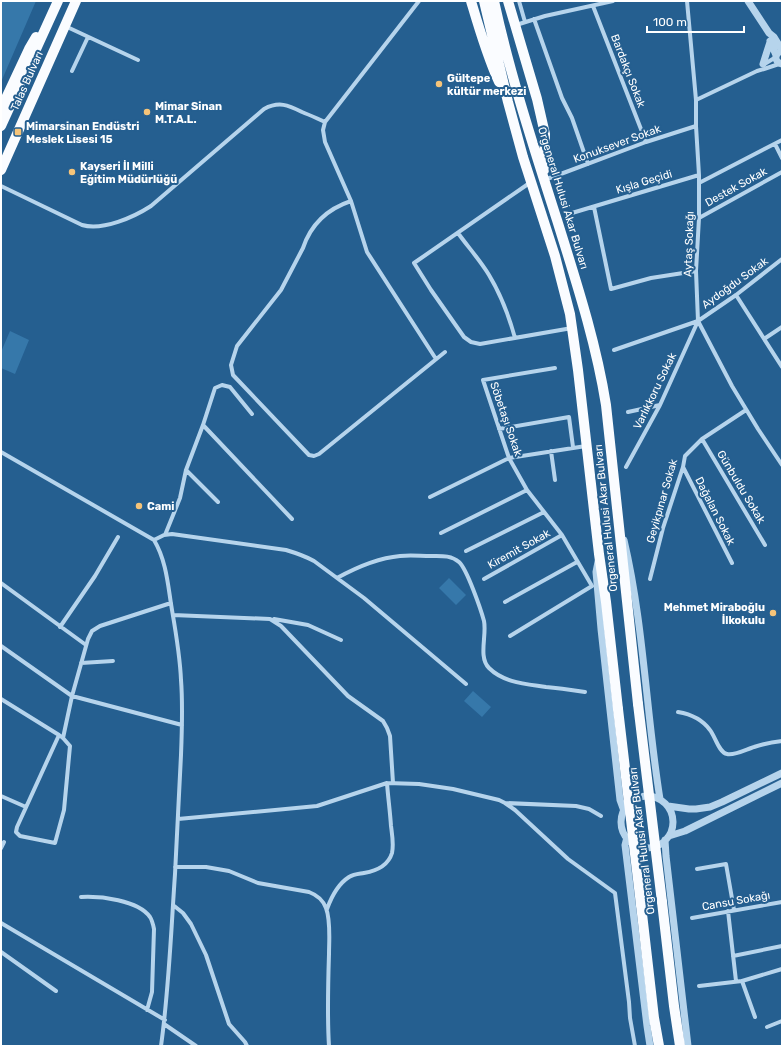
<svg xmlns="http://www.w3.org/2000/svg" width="783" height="1047" font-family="Rubik,sans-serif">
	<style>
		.green { fill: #3678aa }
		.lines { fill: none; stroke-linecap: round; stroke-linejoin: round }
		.minor { stroke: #b6d4ec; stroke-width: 4 }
		.tertiary { stroke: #b6d4ec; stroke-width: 7 }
		.primary { stroke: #fafcff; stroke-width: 10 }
		.primary-bridge { stroke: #fafcff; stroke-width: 10 }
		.poi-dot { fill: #f6c479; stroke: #255f90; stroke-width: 1.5 }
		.labels { text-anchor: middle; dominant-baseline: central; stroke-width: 4; stroke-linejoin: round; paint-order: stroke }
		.street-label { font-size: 11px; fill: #fff; stroke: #255f90 }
		.poi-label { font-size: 11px; font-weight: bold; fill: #fff; stroke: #255f90; text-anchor: start }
	</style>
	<rect width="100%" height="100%" fill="#255f90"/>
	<path class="green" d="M1,1H36L1,82Z
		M10,331L29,340L15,374L1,368V352Z
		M449,578L466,595L456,605L439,588Z
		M473,691L491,707L482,717L464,701Z"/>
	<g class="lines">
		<path class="minor" d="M419,1L325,122L323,130L325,142L351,201L367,252L436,359
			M519,1L525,22
			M687,1L696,100V126L699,175V218L696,271L698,321L732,386L758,429L782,465
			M593,6L646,142
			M534,19L562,98L572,118L588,164
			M516,25L545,16L613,1
			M65,26L138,60
			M763,65L776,57
			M72,71L88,37
			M696,100L757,71L764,69L779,64
			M775,144L782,158
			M544,180L566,172L646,142L696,126
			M531,182L414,263L431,290L464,337L471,342L480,344L572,328
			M699,183L782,140
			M1,186L82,225C103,231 134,217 151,206L264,109C279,101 288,105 302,112C310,115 318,119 325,122
			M351,201C327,209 311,224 303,248L281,290L237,346L231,365L233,375L309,455L314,456L319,454L445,352
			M594,207L611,289L651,278L696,271
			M572,213L699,175
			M699,218L782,172
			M458,233C468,247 480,260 489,275C501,295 509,316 515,338
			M736,295L782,367
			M764,339L782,327
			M614,350L698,321L736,295L782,259
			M628,412L660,405
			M203,425L292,519
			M499,429L569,417L573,447
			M702,439L765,545
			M551,451L555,480
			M1,452L154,540C167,562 168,587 172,610C176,633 180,656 181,680C183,705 182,730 181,755C179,795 177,834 175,874C171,931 169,989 161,1046
			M626,467L660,405L698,321
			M683,467L732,563
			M186,470L218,502
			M430,497L509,458L586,446
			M441,533L527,490
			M165,535L180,498L186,470L203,425L215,388L222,385L230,387L252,414
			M154,540L164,535L172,534L286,550C296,553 305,556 314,561L364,598L466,684
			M466,551L544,512
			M337,578C357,567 378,558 400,556C410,555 420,556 431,556C441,556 451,555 459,562C467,569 481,610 484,621C487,635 478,657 489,668C504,683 527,684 546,687C559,688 572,690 585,692
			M484,579L562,535
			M650,579L663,528L683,467L685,456L702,439L746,410
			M1,583L86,645
			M505,602L577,562
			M173,615L270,619L281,626L348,696L383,721L387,728L390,736L393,783
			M274,619L308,625L341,640
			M60,627L95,576L118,537
			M510,636L592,586L562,535L527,490L509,458L483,380L555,368
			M1,646L72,696L182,725
			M81,663L113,661
			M1,699L59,735L63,738L70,746L64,810L55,843L20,836L16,832L17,827L59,735
			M678,712C690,714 702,719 710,730C715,736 719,753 727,754C734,756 747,749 754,747C763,744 773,742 782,741
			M63,738L72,696L88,639L92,631L100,626L171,603
			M1,796L26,807
			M505,803L576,806L589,809L601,816
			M178,819L317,806L387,783L419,784L453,789L499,800L505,803L515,810L568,859L615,893L629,1002L630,1018L635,1046
			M1,848L4,842
			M175,867H206L229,871L258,883L309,892C317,895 323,900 326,908C331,921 329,941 329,954C328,985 327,1015 329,1046
			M697,869L726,864L734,910
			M81,897C100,896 138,900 150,917C152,920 153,924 154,929L152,992L147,1010
			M173,905L183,913L191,924L206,955L229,1024L245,1042L247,1046
			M327,909C331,898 338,884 349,877C354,874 358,874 364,873C376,871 388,866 392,853C394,844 392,834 391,826C390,811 388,797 387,783
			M728,911L736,981
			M692,918L782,902
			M1,923L165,1020
			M1,952L56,991
			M733,956L782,946
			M742,981L755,1017
			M699,986L742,981L782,969
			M164,1024L196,1046
			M767,1027L782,1021"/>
		<path class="tertiary" d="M748,1L769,33L774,37L782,50
			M770,41L776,55
			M778,53C774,57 776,63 782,64
			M763,64L770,42
			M624,540C644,625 646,713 660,799
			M598,562L596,572L601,629L620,800L624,811
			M621 822a26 26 0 1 1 52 0a26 26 0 1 1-52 0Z
			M668,806L689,809H696L710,807L722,802L782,773
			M669,836L685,831L782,783
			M627,837L625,845L647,1026L650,1046
			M665,840L666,856L688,1046"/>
		<path class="primary" d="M471,1C479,28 487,56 499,82
			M484,1L508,102L523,157L555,256L570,314L578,370L599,554L606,602L618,709
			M494,1C510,75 534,148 557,220C576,281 596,342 606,405L638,704
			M508,1L537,99L545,134L544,170
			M1,109L29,49L36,37
			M1,126L58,1
			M1,170L76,1
			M662,902L674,1006L680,1046
			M641,905L654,1018L659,1046"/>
		<path class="primary-bridge" d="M638,704L662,902
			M618,709L641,905"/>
	</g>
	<g class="poi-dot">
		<circle cx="439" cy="84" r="4"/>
		<circle cx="147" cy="112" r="4"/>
		<rect x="14" y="128" width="8" height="8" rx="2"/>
		<circle cx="72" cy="172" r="4"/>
		<circle cx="139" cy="506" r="4"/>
		<circle cx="773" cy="613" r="4"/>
	</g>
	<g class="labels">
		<g class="street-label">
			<text transform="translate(628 71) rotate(69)">Bardakçı Sokak</text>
			<text transform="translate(27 81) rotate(-66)">Talas Bulvarı</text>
			<text transform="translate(617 144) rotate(-20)">Konuksever Sokak</text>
			<text transform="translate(644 182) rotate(-17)">Kışla Geçidi</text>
			<text transform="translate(736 187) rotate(-29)">Destek Sokak</text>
			<text transform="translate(563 198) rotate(73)">Orgeneral Hulusi Akar Bulvarı</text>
			<text transform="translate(689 244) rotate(-88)">Aytaş Sokağı</text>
			<text transform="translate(735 283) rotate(-36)">Aydoğdu Sokak</text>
			<text transform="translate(655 391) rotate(-64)">Varlıkkoru Sokak</text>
			<text transform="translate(506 419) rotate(71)">Söbetaşı Sokak</text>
			<text transform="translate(741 487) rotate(59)">Günbuldu Sokak</text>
			<text transform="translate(662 501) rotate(-74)">Geyikpınar Sokak</text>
			<text transform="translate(715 511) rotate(63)">Dağalan Sokak</text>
			<text transform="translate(606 518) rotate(-96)">Orgeneral Hulusi Akar Bulvarı</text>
			<text transform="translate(519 549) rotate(-29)">Kiremit Sokak</text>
			<text transform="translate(642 841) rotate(-97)">Orgeneral Hulusi Akar Bulvarı</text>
			<text transform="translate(736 901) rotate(-10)">Cansu Sokağı</text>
		</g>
		<g class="poi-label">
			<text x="447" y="78">Gültepe<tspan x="447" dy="13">kültür merkezi</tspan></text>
			<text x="155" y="106">Mimar Sinan<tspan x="155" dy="13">M.T.A.L.</tspan></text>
			<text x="26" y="126">Mimarsinan Endüstri<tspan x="26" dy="13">Meslek Lisesi 15</tspan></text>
			<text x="80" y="166">Kayseri İl Milli<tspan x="80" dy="13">Eğitim Müdürlüğü</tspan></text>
			<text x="147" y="506">Cami</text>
			<text x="765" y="607" text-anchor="end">Mehmet Miraboğlu<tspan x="765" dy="13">İlkokulu</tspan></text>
		</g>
	</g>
	<rect width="783" height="1047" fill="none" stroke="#ffffff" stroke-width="4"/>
	<path d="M647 26v6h97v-6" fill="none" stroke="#ffffff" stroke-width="2"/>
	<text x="653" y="26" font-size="12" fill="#ffffff" stroke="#255f90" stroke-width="3" paint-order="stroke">100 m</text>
</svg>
